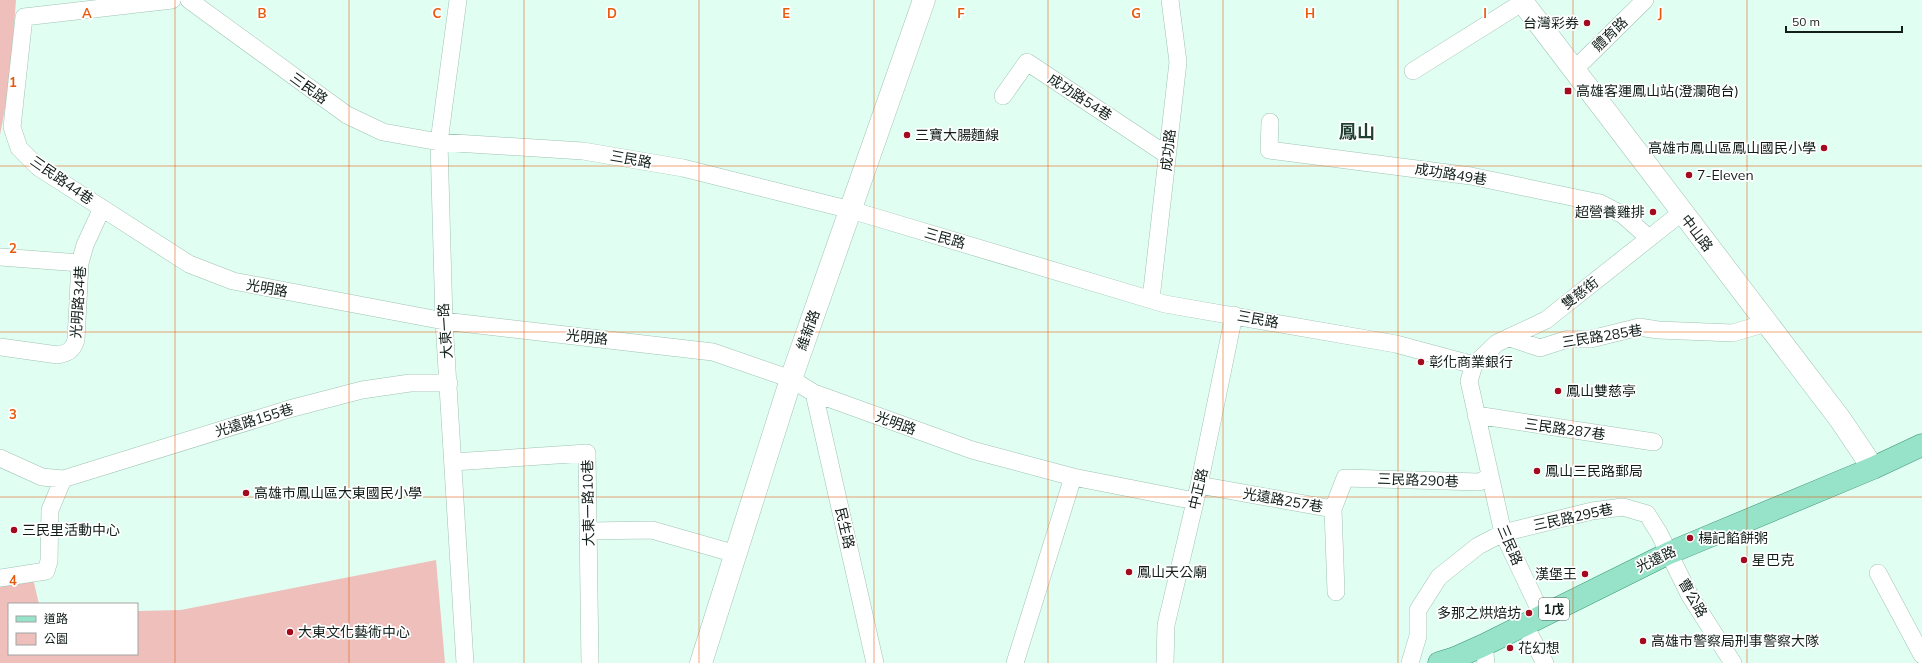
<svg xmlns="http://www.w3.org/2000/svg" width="1922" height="663" font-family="Mulish,'Noto Sans TC',sans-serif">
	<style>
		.green { fill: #eebfbb }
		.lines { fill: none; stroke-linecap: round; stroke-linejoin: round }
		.street-casing { stroke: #9fc3b4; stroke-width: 18 }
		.secondary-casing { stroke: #9fc3b4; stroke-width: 23 }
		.primary-casing { stroke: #3a9274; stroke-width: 23 }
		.street { stroke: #fff; stroke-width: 17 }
		.secondary { stroke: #fff; stroke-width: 22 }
		.primary { stroke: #96e3c9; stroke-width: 22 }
		.grid { fill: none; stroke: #e8590c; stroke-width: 1; stroke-opacity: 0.55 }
		.poi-dot { fill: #a40a1e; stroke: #fff; stroke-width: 1.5 }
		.labels { text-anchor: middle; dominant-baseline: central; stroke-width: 3.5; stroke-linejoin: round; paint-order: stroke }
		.shield { fill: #fff; stroke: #58625e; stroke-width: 1 }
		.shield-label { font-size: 13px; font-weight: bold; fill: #111e19 }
		.poi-label { font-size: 14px; fill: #111e19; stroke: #fff; text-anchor: start }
		.street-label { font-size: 14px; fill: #111e19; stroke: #fff }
		.district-label { font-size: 18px; font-weight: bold; fill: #1f3f33; stroke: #fff }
		.grid-label { font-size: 13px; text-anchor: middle; font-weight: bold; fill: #e8590c; stroke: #fff; stroke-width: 3.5; stroke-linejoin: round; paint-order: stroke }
	</style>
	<rect width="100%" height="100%" fill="#e0fef1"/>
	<path class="green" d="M0,0H16L10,82L0,135Z
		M436,560L445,663H0V577L30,566L39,604H9V654H137V611L181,610Z"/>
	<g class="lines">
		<defs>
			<path id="street" d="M172,0L24,17L12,127L19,148L38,167L189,264L233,281L444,321L713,352L791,379L814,393L972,450L1073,477L1195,501
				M189,0L347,115L383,132L439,142L583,151L683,168L851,210L1165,304L1396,344L1474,365
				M458,0L439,142L444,321L465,663
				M1575,69L1645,0
				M1413,71L1523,2
				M1003,96L1027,62L1167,155
				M1270,122L1269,150L1471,176L1600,203L1623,215L1649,238
				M0,257L80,263
				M1151,299L1178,62L1170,0
				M1510,338L1540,348L1568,339H1591L1639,327L1658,330L1733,333L1766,323
				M0,347L58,355C68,353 73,350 76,340L80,263L85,245L102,208
				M814,393L875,663
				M1476,415L1654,442
				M0,458L42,477L63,479L289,409L362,390L410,383H449
				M453,462L587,453L590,663
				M1199,485L1333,509L1336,592
				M1333,509L1345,478L1479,482L1490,477
				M588,531L652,530L736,554
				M1878,573L1922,655
				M0,578L46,571L49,561L50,510L63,479
				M1542,615L1503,533L1469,381L1474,365L1497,343L1546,320L1681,213
				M1524,624L1545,663
				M1484,645L1486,663
				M1015,663L1073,477
				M1165,663L1166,625L1199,485L1234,315
				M1410,663L1418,636V610L1439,577L1478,546L1503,533L1592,511L1623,507L1647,514L1659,533L1690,596L1733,663"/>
			<path id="secondary" d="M1521,0L1840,419L1873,468
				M701,663L791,379L924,0"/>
			<path id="primary" d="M1439,663L1455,658L1484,645L1669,553L1873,468L1922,445"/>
		</defs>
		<use href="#street" class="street-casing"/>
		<use href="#secondary" class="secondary-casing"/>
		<use href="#primary" class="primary-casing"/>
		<use href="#street" class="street"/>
		<use href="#secondary" class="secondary"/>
		<use href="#primary" class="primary"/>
	</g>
	<path class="grid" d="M175,0V663M349,0V663M524,0V663M699,0V663M874,0V663M1048,0V663M1223,0V663M1398,0V663M1573,0V663M1747,0V663M0,166H1922M0,332H1922M0,497H1922"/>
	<g class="poi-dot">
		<circle cx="1587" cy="23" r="4"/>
		<rect x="1564" y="87" width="8" height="8" rx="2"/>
		<circle cx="907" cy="135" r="4"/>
		<circle cx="1824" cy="148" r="4"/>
		<circle cx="1689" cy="175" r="4"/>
		<circle cx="1653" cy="212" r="4"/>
		<circle cx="1421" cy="362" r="4"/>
		<circle cx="1558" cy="391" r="4"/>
		<circle cx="1537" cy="471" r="4"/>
		<circle cx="246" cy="493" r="4"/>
		<circle cx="14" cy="530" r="4"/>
		<circle cx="1690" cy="538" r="4"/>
		<circle cx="1744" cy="560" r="4"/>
		<circle cx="1129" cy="572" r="4"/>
		<circle cx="1585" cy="574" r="4"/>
		<circle cx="1529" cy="613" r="4"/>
		<circle cx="290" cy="632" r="4"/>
		<circle cx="1643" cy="641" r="4"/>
		<circle cx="1510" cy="648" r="4"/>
	</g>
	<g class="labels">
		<rect class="shield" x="1539" y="598" width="30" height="22" rx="3"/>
		<g class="shield-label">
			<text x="1554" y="609">1戊</text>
		</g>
		<g class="poi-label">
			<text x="1579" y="23" text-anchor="end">台灣彩券</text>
			<text x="1576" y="91">高雄客運鳳山站(澄瀾砲台)</text>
			<text x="915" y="135">三寶大腸麵線</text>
			<text x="1816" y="148" text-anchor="end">高雄市鳳山區鳳山國民小學</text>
			<text x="1697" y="175">7-Eleven</text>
			<text x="1645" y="212" text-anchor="end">超營養雞排</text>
			<text x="1429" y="362">彰化商業銀行</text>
			<text x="1566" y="391">鳳山雙慈亭</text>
			<text x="1545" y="471">鳳山三民路郵局</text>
			<text x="254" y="493">高雄市鳳山區大東國民小學</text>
			<text x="22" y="530">三民里活動中心</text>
			<text x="1698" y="538">楊記餡餅粥</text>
			<text x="1752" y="560">星巴克</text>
			<text x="1137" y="572">鳳山天公廟</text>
			<text x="1577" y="574" text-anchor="end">漢堡王</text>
			<text x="1521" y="613" text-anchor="end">多那之烘焙坊</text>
			<text x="298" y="632">大東文化藝術中心</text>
			<text x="1651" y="641">高雄市警察局刑事警察大隊</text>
			<text x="1518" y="648">花幻想</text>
		</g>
		<g class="street-label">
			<text transform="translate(1610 34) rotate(-44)">體育路</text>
			<text transform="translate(309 88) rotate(36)">三民路</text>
			<text transform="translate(1080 97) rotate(33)">成功路54巷</text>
			<text transform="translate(1168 150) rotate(-84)">成功路</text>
			<text transform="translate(631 159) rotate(10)">三民路</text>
			<text transform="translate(1451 174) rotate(9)">成功路49巷</text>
			<text transform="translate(62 180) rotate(35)">三民路44巷</text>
			<text transform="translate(1697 233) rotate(52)">中山路</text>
			<text transform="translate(945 238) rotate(16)">三民路</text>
			<text transform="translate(267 288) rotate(10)">光明路</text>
			<text transform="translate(1580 293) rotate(-38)">雙慈街</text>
			<text transform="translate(78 302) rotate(-86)">光明路34巷</text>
			<text transform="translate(1258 319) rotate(10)">三民路</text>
			<text transform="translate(808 330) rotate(-70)">維新路</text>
			<text transform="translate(445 331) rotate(-94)">大東一路</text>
			<text transform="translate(1602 336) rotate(-9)">三民路285巷</text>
			<text transform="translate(587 337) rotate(6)">光明路</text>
			<text transform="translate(254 420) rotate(-17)">光遠路155巷</text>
			<text transform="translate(896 423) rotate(20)">光明路</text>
			<text transform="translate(1565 429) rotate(8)">三民路287巷</text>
			<text transform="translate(1418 480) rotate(2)">三民路290巷</text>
			<text transform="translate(1198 489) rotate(-77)">中正路</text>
			<text transform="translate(1283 500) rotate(10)">光遠路257巷</text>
			<text transform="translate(588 503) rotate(-91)">大東一路10巷</text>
			<text transform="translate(1573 517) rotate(-12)">三民路295巷</text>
			<text transform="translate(845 528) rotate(77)">民生路</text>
			<text transform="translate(1510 545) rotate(67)">三民路</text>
			<text transform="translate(1656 559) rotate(-25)">光遠路</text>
			<text transform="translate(1693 598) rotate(60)">曹公路</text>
		</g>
		<g class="district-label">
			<text x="1357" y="131">鳳山</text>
		</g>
	</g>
	<g class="grid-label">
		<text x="87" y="18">A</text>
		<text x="262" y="18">B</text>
		<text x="437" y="18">C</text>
		<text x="612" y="18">D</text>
		<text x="786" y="18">E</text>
		<text x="961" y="18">F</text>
		<text x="1136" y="18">G</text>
		<text x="1310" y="18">H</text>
		<text x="1485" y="18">I</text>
		<text x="1660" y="18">J</text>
		<text x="13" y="87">1</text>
		<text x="13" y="253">2</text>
		<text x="13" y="419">3</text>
		<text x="13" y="585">4</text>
	</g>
	<rect x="8" y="603" width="130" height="52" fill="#ffffff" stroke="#a0a5a3"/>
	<rect x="16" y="616" width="20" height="6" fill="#96e3c9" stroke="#a0a5a3"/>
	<text x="44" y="623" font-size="12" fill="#111e19">道路</text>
	<rect x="16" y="633" width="20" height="12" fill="#eebfbb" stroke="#a0a5a3"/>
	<text x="44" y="643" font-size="12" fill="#111e19">公園</text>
	<path d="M1786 26v6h116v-6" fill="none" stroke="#111e19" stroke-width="2"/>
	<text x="1792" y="26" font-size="12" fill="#111e19" stroke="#ffffff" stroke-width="3" paint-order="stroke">50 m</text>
</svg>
